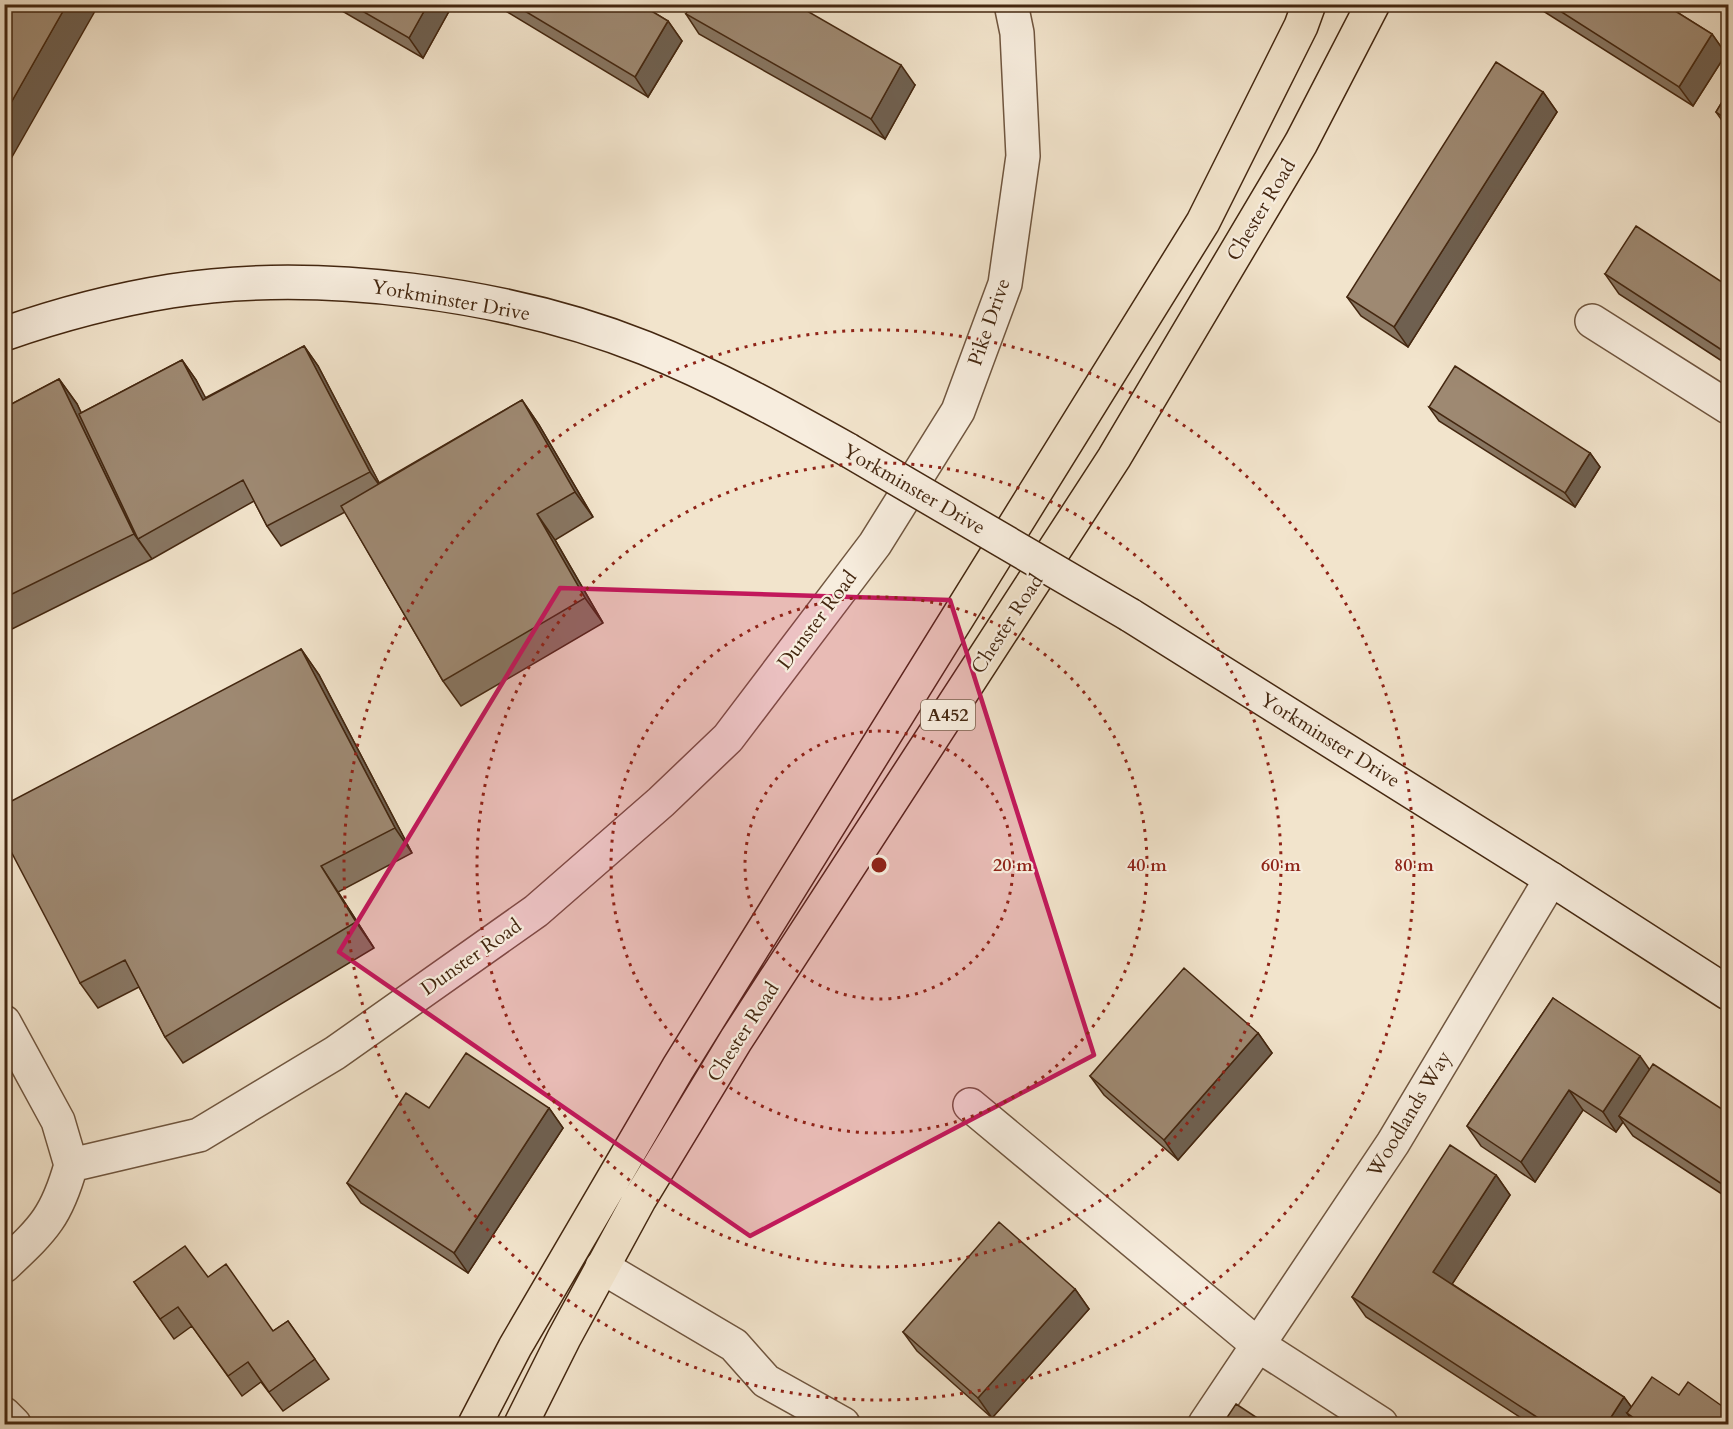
<svg xmlns="http://www.w3.org/2000/svg" width="1733" height="1429" font-family="Cardo,serif">
	<style>
		.lines { fill: none; stroke-linecap: round; stroke-linejoin: round }
		.street-casing { stroke: #70563f; stroke-width: 36 }
		.secondary-casing { stroke: #442710; stroke-width: 36 }
		.highway-casing { stroke: #442710; stroke-width: 36 }
		.street { stroke: #f7edde; stroke-width: 33 }
		.secondary { stroke: #f7edde; stroke-width: 33 }
		.highway { stroke: #f2e4cc; stroke-width: 33 }
		.secondary-bridge-casing { stroke: #442710; stroke-width: 36; stroke-linecap: butt }
		.secondary-bridge { stroke: #f7edde; stroke-width: 33 }
		.wall { fill: #887662; stroke: #442710; stroke-width: 1.5 }
		.shaded-wall { fill: #6f6050; stroke: #442710; stroke-width: 1.5 }
		.building { fill: #9e8972; stroke: #442710; stroke-width: 1.5 }
		.marked { fill: #c2185b; fill-opacity: 0.2; stroke: #c2185b; stroke-width: 4.5; stroke-linejoin: round }
		.ring { fill: none; stroke: #8f2418; stroke-width: 3; stroke-dasharray: 3 6 }
		.labels { text-anchor: middle; dominant-baseline: central; stroke-width: 4.5; stroke-linejoin: round; paint-order: stroke }
		.shield { fill: #f7edde; stroke: #7a624e; stroke-width: 1.5 }
		.shield-label { font-size: 18px; font-weight: bold; fill: #442710 }
		.street-label { font-size: 20px; fill: #442710; stroke: #f7edde }
		.centre { fill: #8f2418; stroke: #f7edde; stroke-width: 3 }
		.ring-label { font-size: 18px; text-anchor: middle; font-weight: bold; fill: #8f2418; stroke: #f7edde; stroke-width: 4.5; stroke-linejoin: round; paint-order: stroke }
	</style>
	<rect width="100%" height="100%" fill="#f2e4cc"/>
	<filter id="stains"><feTurbulence type="fractalNoise" baseFrequency=".00333" numOctaves="4"/><feColorMatrix values="0 0 0 0 .2 0 0 0 0 .09 0 0 0 0 .02 0 0 0 .5 -.17"/></filter>
	<radialGradient id="worn" r=".72"><stop offset=".6" stop-color="#630" stop-opacity="0"/><stop offset="1" stop-color="#630" stop-opacity=".3"/></radialGradient>
	<g class="lines">
		<defs>
			<path id="street" d="M1592,321L1728,407
				M4,1022L58,1121L71,1165
				M970,1105L1258,1345L1381,1424
				M71,1165L199,1135L335,1053L536,911L661,802L728,738L875,544L958,411L1005,284L1023,156L1017,33L1011,4
				M4,1266C43,1229 56,1218 71,1165
				M602,1267L734,1345L766,1381L843,1424
				M4,1414L14,1424
				M1205,1424L1393,1143L1551,879"/>
			<path id="secondary" d="M4,334C58,315 115,300 171,291C317,268 508,293 645,348C715,376 782,413 848,450
				M1130,615L1551,879L1728,993"/>
			<path id="highway" d="M475,1424L515,1347L678,1068L1203,222L1301,26L1309,4
				M521,1424L564,1338L639,1200L736,1040L1114,458L1301,143L1373,4"/>
		</defs>
		<use href="#street" class="street-casing"/>
		<use href="#secondary" class="secondary-casing"/>
		<use href="#highway" class="highway-casing"/>
		<use href="#street" class="street"/>
		<use href="#secondary" class="secondary"/>
		<use href="#highway" class="highway"/>
		<defs>
			<path id="secondary-bridge" d="M848,450L1130,615"/>
		</defs>
		<use href="#secondary-bridge" class="secondary-bridge-casing"/>
		<use href="#secondary-bridge" class="secondary-bridge"/>
	</g>
	<path class="wall" d="M330,4H453L423,58Z
		M494,4H640L668,21L682,41L648,97Z
		M1532,4H1664L1712,34L1726,54L1693,106Z
		M686,14L915,85L885,139L699,34Z
		M1543,92L1557,112L1408,347L1361,316L1347,297Z
		M1728,92V129L1716,112Z
		M1605,274L1728,286V365L1619,294Z
		M304,346L318,366L379,483L522,400L539,425L593,517L555,540L603,623L461,706L443,681L345,512L281,546L267,526L254,501L152,559L4,633V408L59,379L77,404L81,413L182,360L196,380L205,398Z
		M1429,407L1590,453L1600,467L1575,507L1439,421Z
		M301,649L319,675L412,853L338,892L374,948L183,1063L165,1037L139,987L98,1008L80,983Z
		M1553,998L1649,1070L1728,1113V1198L1633,1136L1623,1122L1616,1132L1583,1110L1535,1182L1481,1146L1467,1126Z
		M1258,1033L1272,1053L1178,1160L1104,1095L1090,1076Z
		M429,1108H549L563,1128L468,1273L361,1203L347,1183Z
		M1496,1175L1510,1195L1452,1284L1624,1397L1631,1407L1679,1395L1728,1425H1635L1634,1423L1633,1425H1532L1366,1317L1352,1297Z
		M208,1277L273,1331L288,1321L329,1379L283,1411L261,1382L242,1396L192,1326L174,1339L134,1282Z
		M1075,1289L1089,1309L992,1418L917,1351L903,1332Z"/>
	<path class="shaded-wall" d="M67,4H99L4,171V115Z
		M428,4H453L423,58L409,38Z
		M668,21L682,41L648,97L635,77Z
		M1712,34L1726,54L1693,106L1679,87Z
		M901,65L915,85L885,139L871,119Z
		M1543,92L1557,112L1408,347L1394,327Z
		M304,346L318,366L384,492L370,472Z
		M182,360L196,380L217,419L203,400Z
		M59,379L77,404L141,537L138,539L152,559L134,534Z
		M522,400L539,425L593,517L575,492Z
		M1590,453L1600,467L1575,507L1565,493Z
		M537,514L555,540L603,623L585,598Z
		M301,649L319,675L412,853L395,828Z
		M321,866L338,892L374,948L356,922Z
		M1258,1033L1272,1053L1178,1160L1164,1140Z
		M1640,1056L1654,1076L1619,1116L1623,1122L1616,1132L1603,1112Z
		M1569,1090L1583,1110L1535,1182L1521,1162Z
		M549,1108L563,1128L468,1273L454,1253Z
		M1496,1175L1510,1195L1447,1292L1433,1272Z
		M1075,1289L1089,1309L992,1418L978,1398Z
		M1624,1397L1638,1416L1627,1413L1634,1423L1633,1425H1606Z"/>
	<path class="building" d="M4,4H67L4,115Z
		M350,4H428L409,38Z
		M513,4H640L668,21L635,77Z
		M691,4H795L901,65L871,119L686,14Z
		M1549,4H1664L1712,34L1679,87Z
		M1496,62L1543,92L1394,327L1347,297Z
		M1728,92V120L1716,112Z
		M1636,226L1728,286V354L1605,274Z
		M304,346L370,472L267,526L243,480L138,539L79,414L182,360L203,400Z
		M1455,366L1590,453L1565,493L1429,407Z
		M59,379L134,534L4,598V408Z
		M522,400L575,492L537,514L585,598L443,681L341,506Z
		M301,649L395,828L321,866L356,922L165,1037L125,960L80,983L4,838V805Z
		M1728,684V692L1725,689Z
		M1728,733V747L1722,743Z
		M1184,968L1258,1033L1164,1140L1090,1076Z
		M1553,998L1640,1056L1603,1112L1569,1090L1521,1162L1467,1126Z
		M466,1053L549,1108L454,1253L347,1183L406,1093L429,1108Z
		M1653,1064L1728,1113V1188L1619,1116Z
		M1450,1145L1496,1175L1433,1272L1624,1397L1606,1425H1549L1352,1297Z
		M999,1222L1075,1289L978,1398L903,1332Z
		M185,1246L208,1277L226,1264L273,1331L288,1321L315,1359L269,1392L248,1362L228,1376L178,1307L160,1319L134,1282Z
		M1652,1377L1679,1395L1688,1382L1722,1406L1728,1396V1425H1644L1627,1413Z
		M1236,1404L1268,1425H1222Z"/>
	<path class="marked" d="M560,588L950,600L1094,1055L750,1236L339,952Z"/>
	<g class="ring">
		<circle cx="879" cy="865" r="134"/>
		<circle cx="879" cy="865" r="268"/>
		<circle cx="879" cy="865" r="402"/>
		<circle cx="879" cy="865" r="535"/>
	</g>
	<g class="labels">
		<rect class="shield" x="921" y="700" width="54" height="30" rx="4.5"/>
		<g class="shield-label">
			<text x="948" y="715">A452</text>
		</g>
		<g class="street-label">
			<text transform="translate(1261 210) rotate(-59)">Chester Road</text>
			<text transform="translate(451 300) rotate(10)">Yorkminster Drive</text>
			<text transform="translate(989 322) rotate(-71)">Pike Drive</text>
			<text transform="translate(914 489) rotate(30)">Yorkminster Drive</text>
			<text transform="translate(817 620) rotate(-53)">Dunster Road</text>
			<text transform="translate(1007 624) rotate(-57)">Chester Road</text>
			<text transform="translate(1330 740) rotate(32)">Yorkminster Drive</text>
			<text transform="translate(471 957) rotate(-35)">Dunster Road</text>
			<text transform="translate(743 1032) rotate(-57)">Chester Road</text>
			<text transform="translate(1409 1114) rotate(-59)">Woodlands Way</text>
		</g>
	</g>
	<circle cx="879" cy="865" r="9" class="centre"/>
	<g class="ring-label">
		<text x="1013" y="871">20 m</text>
		<text x="1147" y="871">40 m</text>
		<text x="1281" y="871">60 m</text>
		<text x="1414" y="871">80 m</text>
	</g>
	<rect width="1733" height="1429" fill="none" stroke="#f2e4cc" stroke-width="24"/>
	<rect x="6" y="6" width="1721" height="1417" fill="none" stroke="#442710" stroke-width="3"/>
	<rect x="12" y="12" width="1709" height="1405" fill="none" stroke="#442710" stroke-width="1.5"/>
	<rect width="100%" height="100%" filter="url(#stains)"/>
	<rect width="100%" height="100%" fill="url(#worn)"/>
</svg>
